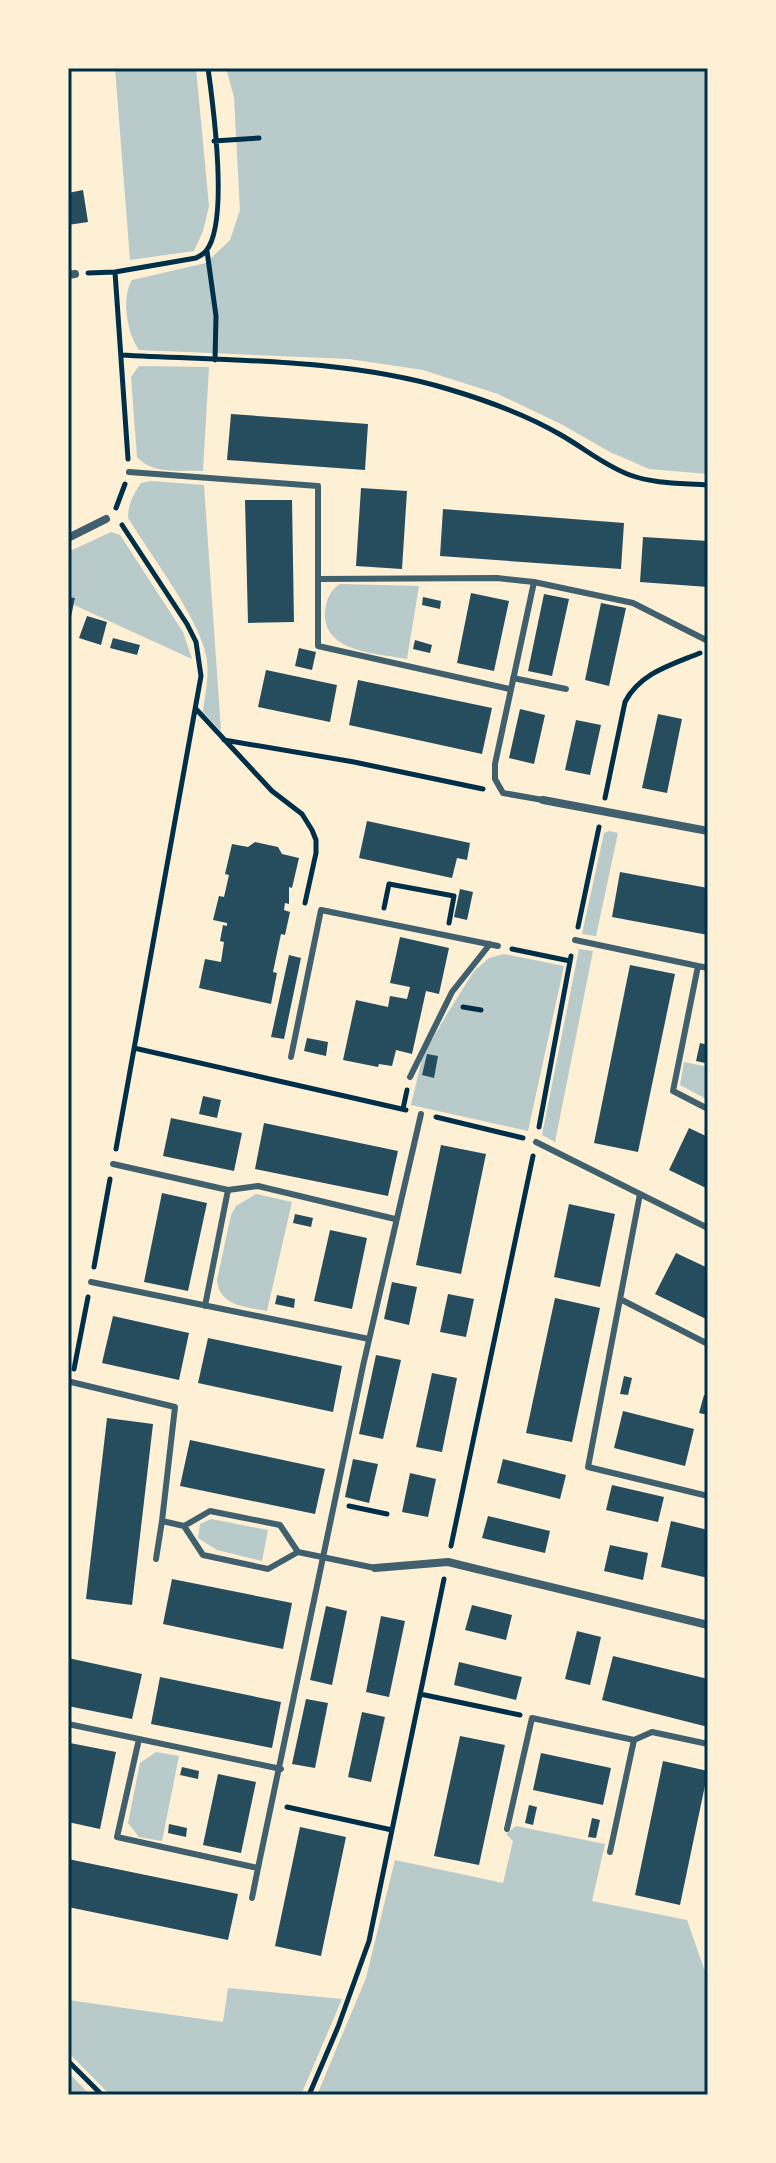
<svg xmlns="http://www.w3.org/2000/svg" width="776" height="2163" font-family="Overpass,sans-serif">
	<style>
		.green { fill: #b9caca }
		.building { fill: #264d5e }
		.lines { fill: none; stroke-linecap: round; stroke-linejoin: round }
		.path { stroke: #003049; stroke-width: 5 }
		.service { stroke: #3f606c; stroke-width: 6 }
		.minor { stroke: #3f606c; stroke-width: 8 }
		.neatline { fill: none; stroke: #003049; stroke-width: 3 }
	</style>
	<rect width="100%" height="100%" fill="#fdf0d5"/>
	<path class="green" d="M115,68H196L209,206L203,231L194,251L130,260Z
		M226,68H708V474L649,469L610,452L561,424L498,394L423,370L349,359L139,350C127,334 121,298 132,280L206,263L230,240L240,210L234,97Z
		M139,366L209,367L203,471C181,470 153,475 137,457L131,377Z
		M151,481L204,485L221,731L203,712C205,694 210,674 206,655C198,617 150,554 128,518C128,504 133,495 141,483Z
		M111,532L120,535L183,632L192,659L74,605L75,598L68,597V552Z
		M340,584L419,586L407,659C377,653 321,653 325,610C327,599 330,590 340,584Z
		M609,831L618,833L596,936L582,934L604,833Z
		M579,949L593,951L555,1142L542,1135Z
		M504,954L564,966L528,1131L411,1105L423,1055L447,1014L474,971L489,958Z
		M684,1062L708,1067V1100L680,1085Z
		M256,1194L292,1202L267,1311C246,1307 219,1306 217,1280L231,1215L236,1206Z
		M211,1519L268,1530L262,1561L217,1550L198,1538L200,1524Z
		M156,1752L179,1756L162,1841L139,1837L128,1823L140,1763Z
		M516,1826L605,1844L592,1901L687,1920L708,1980V2095H317L366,1978L395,1860L503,1883L513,1841L506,1834Z
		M228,1988L342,1999L301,2095H110L68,2052V2000L223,2022Z
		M68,2072L90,2095H68Z"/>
	<path class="building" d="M83,190L88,222L68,225V193Z
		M231,414L368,424L365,470L227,460Z
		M361,488L407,491L402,569L356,566Z
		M245,500H292L294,622L248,623Z
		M443,509L624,523L621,569L440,556Z
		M643,537L708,541V587L640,582Z
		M471,593L509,601L494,671L457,663Z
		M544,594L569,599L552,676L528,671Z
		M68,597L75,598L69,626L68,625Z
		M423,597L441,601L440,609L422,605Z
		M601,603L626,608L609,686L585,680Z
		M87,616L107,622L101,645L79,638Z
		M113,638L140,645L137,655L110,648Z
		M415,640L432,645L430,653L413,649Z
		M299,648L316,652L312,670L295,666Z
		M266,670L337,685L330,722L258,707Z
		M358,680L492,708L482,754L349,725Z
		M520,709L545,715L534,764L509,758Z
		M658,714L682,719L667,793L642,788Z
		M576,720L601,725L590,775L565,770Z
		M367,821L470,843L467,860L457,858L452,878L359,858Z
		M255,842L278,847L282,854L299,858L292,888L289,887V904L285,903L284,910L290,912L285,935L281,934L273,972L277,973L271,1004L199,988L205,959L221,962L224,942L220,941L223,925L227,926V923L213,920L219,896L224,897L229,875L225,874L232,844L248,847Z
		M620,872L708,888V935L612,917Z
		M460,889L473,892L467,920L454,917Z
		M400,937L449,948L439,994L426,991L412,1054L396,1050L392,1066L379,1064L378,1067L343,1060L356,1000L388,1007L390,996L407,999L410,987L390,983Z
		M289,955L301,958L284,1039L271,1037Z
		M630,965L675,974L638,1152L594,1143Z
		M307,1038L328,1042L326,1056L304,1051Z
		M700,1043L708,1045L705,1063L696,1061Z
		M427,1054L438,1056L434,1078L422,1075Z
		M203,1096L221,1100L217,1118L199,1114Z
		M171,1118L242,1133L234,1171L163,1156Z
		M264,1123L398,1151L388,1196L255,1169Z
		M689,1128L708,1137V1189L669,1170Z
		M441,1145L486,1154L461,1274L416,1265Z
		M162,1193L207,1203L188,1291L144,1282Z
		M569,1204L615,1214L600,1287L554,1277Z
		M295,1214L313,1218L311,1227L293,1223Z
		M330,1230L367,1238L352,1309L314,1301Z
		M676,1253L708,1268V1320L655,1294Z
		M392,1282L417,1287L409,1325L384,1319Z
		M448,1294L474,1299L466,1337L440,1332Z
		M277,1295L295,1299L294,1308L275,1304Z
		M555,1298L600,1308L572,1442L526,1433Z
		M113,1316L189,1333L179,1380L102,1363Z
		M208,1338L342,1366L333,1412L198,1383Z
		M376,1355L401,1360L383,1439L359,1434Z
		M432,1373L457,1378L442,1452L416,1447Z
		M624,1376L632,1378L628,1395L620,1394Z
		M704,1395L708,1396V1415L699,1413Z
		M623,1411L694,1429L685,1466L614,1448Z
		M107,1418L153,1424L132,1605L86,1599Z
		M190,1440L325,1469L315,1514L180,1486Z
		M353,1459L378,1464L369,1503L345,1497Z
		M503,1459L566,1475L560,1499L497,1483Z
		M410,1473L436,1479L428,1517L402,1512Z
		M612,1485L664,1497L658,1522L606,1510Z
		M488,1516L550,1531L545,1553L482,1538Z
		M671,1521L708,1530V1578L661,1567Z
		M610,1545L648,1553L643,1580L604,1571Z
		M172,1579L292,1603L283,1649L163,1624Z
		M472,1605L512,1615L506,1640L465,1630Z
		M326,1606L347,1611L332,1685L310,1680Z
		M381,1616L405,1621L389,1697L366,1692Z
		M577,1631L601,1637L590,1685L565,1679Z
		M613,1656L708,1679V1727L602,1700Z
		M68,1658L142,1674L132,1719L68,1706Z
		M459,1662L522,1677L516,1700L454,1685Z
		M160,1677L281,1702L272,1748L151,1724Z
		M306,1699L328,1703L315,1768L292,1764Z
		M362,1712L385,1717L371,1782L348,1777Z
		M460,1736L505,1745L479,1865L434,1856Z
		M70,1743L116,1752L100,1829L68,1822Z
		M541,1753L611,1768L603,1805L533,1790Z
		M663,1761L708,1771L680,1905L635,1895Z
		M182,1767L199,1771L198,1779L180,1775Z
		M218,1774L256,1782L241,1853L203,1845Z
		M529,1805L537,1807L533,1825L525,1823Z
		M592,1818L600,1820L596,1838L588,1837Z
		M169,1824L187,1828L186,1837L168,1833Z
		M300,1827L346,1837L321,1956L275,1946Z
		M68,1859L238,1894L228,1940L68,1907Z"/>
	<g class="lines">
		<path class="path" d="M214,141L259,138
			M207,251L216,316L215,360
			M115,272L128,459
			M88,273L115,272L196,258C200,256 204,254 206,251C229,223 213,104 208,68
			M121,355C229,361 344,358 448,389C485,400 527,415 561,435C584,448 605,466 630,475C654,484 682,483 708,485
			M116,508L125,484
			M196,709L272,791L302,814L312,830L316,840V853L305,903
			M224,740L354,762L483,789
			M605,798L625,702C640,673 671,665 700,653
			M384,908L389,884L454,896L449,923
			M578,927L599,827
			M512,949L570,961
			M463,1007L481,1010
			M134,1048L406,1110
			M403,1109L407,1090
			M436,1117L523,1138
			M539,1127L571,956
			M116,1149L201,676L196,642L187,624L122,525
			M94,1267L110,1179
			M74,1369L88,1297
			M349,1506L387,1514
			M451,1546L533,1156
			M420,1694L520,1715
			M287,1807L392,1830
			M68,2061L102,2095
			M309,2095L338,2027L369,1941L444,1579"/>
		<path class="service" d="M129,472L318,486V646L510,689
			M319,579L497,578L534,582L495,764V779L503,793L543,800
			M534,582L633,603L708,641
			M513,678L566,689
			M575,940L698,966
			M708,968L698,966L673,1091L708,1109
			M291,1057L321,910L498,946
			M410,1077L452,992L490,944
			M536,1142L708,1228
			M113,1164L228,1190L258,1186L395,1219
			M640,1194L588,1467L708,1496
			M91,1282L369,1339
			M620,1299L708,1344
			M205,1306L228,1190
			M71,1382L175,1407L162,1521L184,1526
			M298,1552L268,1569L203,1555L184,1526L210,1511L280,1525L298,1552L375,1568
			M156,1559L162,1521
			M68,1724L281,1769
			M139,1739L117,1837L258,1868L363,1366L421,1114
			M507,1829L532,1718L634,1740L652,1732L708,1744
			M610,1852L634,1740
			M252,1898L258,1868"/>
		<path class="minor" d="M68,275L75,274
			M68,538L106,519
			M543,800L708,831
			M375,1568L448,1562L708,1625"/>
	</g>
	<rect width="776" height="2163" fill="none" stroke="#fdf0d5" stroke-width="140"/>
	<rect x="70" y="70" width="636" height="2023" class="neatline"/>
</svg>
